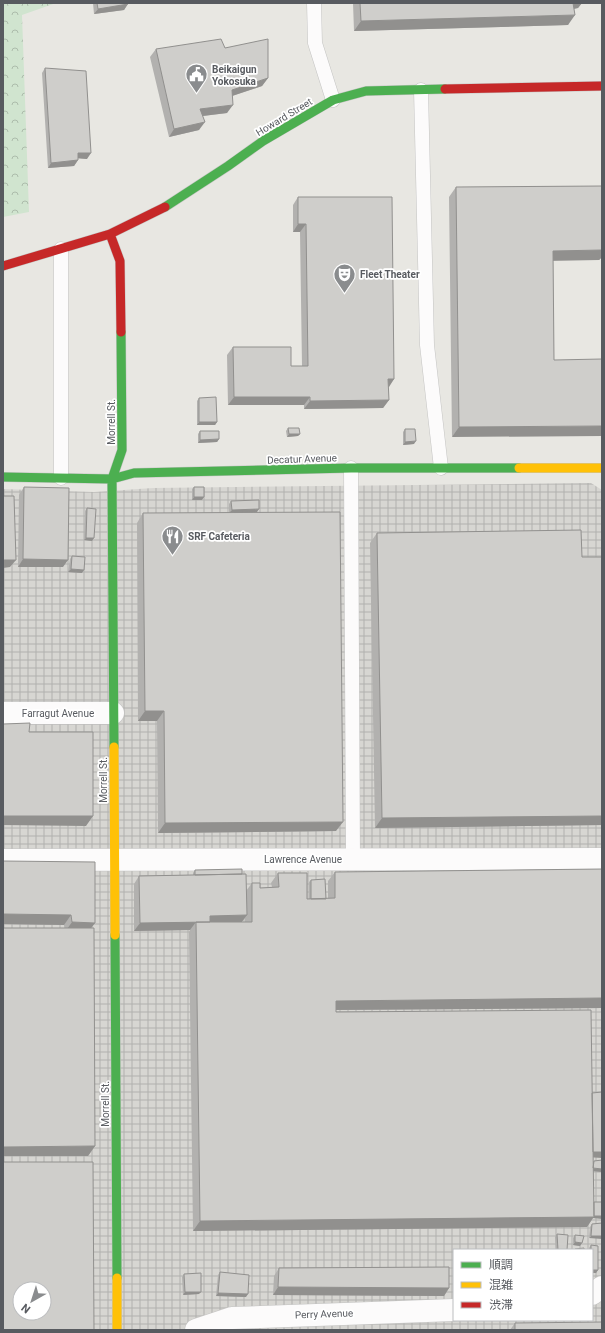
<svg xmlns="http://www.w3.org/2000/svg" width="605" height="1333" font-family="Roboto,'Noto Sans JP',sans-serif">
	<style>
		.industrial { fill: url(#industrial-grid); fill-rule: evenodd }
		.forest { fill: url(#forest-crowns) }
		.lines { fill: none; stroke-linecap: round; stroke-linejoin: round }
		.lane-casing { stroke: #c4c4c3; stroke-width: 15 }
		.street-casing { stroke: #c4c4c3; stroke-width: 23 }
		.fast-casing { stroke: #c5c5c4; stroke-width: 10 }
		.slow-casing { stroke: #c5c5c4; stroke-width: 10 }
		.jam-casing { stroke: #c5c5c4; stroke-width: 10 }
		.lane { stroke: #fcfbfb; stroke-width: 14 }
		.street { stroke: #fcfbfb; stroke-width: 22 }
		.fast { stroke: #4caf50; stroke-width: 9 }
		.slow { stroke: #ffc107; stroke-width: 9 }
		.jam { stroke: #c62828; stroke-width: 9 }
		.wall { fill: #b2b1af; fill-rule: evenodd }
		.shaded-wall { fill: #91908e }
		.building { fill: #cfcecb; stroke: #91908e; fill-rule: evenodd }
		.labels { text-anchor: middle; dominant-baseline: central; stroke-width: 3.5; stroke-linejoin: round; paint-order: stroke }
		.poi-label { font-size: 10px; font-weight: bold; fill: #585b60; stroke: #fff; text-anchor: start }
		.street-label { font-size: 10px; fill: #585b60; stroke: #fff }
	</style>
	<defs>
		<pattern id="industrial-grid" width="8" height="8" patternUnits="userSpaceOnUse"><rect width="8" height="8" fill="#d7d6d2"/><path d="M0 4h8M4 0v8" fill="none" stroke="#b1b1ae"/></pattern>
		<pattern id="forest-crowns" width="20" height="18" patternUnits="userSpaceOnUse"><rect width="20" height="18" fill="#d0e4cf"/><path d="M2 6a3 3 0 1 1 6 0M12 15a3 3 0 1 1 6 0" fill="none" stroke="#acbcab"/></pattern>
	</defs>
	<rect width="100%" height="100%" fill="#e8e7e2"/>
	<path class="industrial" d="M591,483L602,490V1330H3V489L94,492L153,488ZM454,1250H592V1320H454ZM20,1289H44V1313H20Z"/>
	<path class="forest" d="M3,3H56L22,15L29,212L3,217Z"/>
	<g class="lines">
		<defs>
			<path id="lane" d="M314,3L315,43L333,100
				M421,90L427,345L441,468
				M351,468L353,859
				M61,478V249"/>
			<path id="street" d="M3,713H113
				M3,860L602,859
				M592,1294L602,1287
				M196,1330L232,1318L454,1310"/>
			<path id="fast" d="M165,207L228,166L263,141L333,100L366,91L445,89
				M3,477L112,479L134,473L351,468H519
				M114,747L112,479L122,450L121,332
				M115,935L117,1278"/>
			<path id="slow" d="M519,468H602
				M114,747L115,935
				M117,1278V1330"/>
			<path id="jam" d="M445,89L602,86
				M110,234L120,261L121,332
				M3,266L110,234L165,207"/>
		</defs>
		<use href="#lane" class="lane-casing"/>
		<use href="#street" class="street-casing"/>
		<use href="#fast" class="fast-casing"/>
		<use href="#slow" class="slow-casing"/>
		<use href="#jam" class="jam-casing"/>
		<use href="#lane" class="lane"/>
		<use href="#street" class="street"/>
		<use href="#fast" class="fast"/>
		<use href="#slow" class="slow"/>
		<use href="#jam" class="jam"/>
	</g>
	<path class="wall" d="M93,3H128L124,10L94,14Z
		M353,3H582L578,8L574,9L568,25L354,31Z
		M225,48L268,78L262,86L232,96L227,113L203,116L199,130L169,137L150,57L156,49Z
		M45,68L87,159L78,158V160L74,166L48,168L42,73Z
		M602,186V257L599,260H553L554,360L452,437L449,197L456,187Z
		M298,197L394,379L388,387L389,400L383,408L304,409V405H228L227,355L233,347L291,366H302L300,232H293V205Z
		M199,398L217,422L215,425H197V401Z
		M288,428L300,434L298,436L287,437L286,431Z
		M405,429L414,444L403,445V432Z
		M200,431L219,439L217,442L198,443V434Z
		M24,487L63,567H18L19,495Z
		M194,487L202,500H192V489Z
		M231,501L257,512L233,513L336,831L158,833L157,721H138L137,523L143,513H229V504Z
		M87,508L92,541L84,540L85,511Z
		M377,533L582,557H602V825L375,828L370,543Z
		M72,556L82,573L68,572L70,559Z
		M3,861L95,923L91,928L95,1146L88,1156L64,925L3,924Z
		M602,869V1008L336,1010V1012L593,1158V1162L594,1161L602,1160V1172L593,1171V1218L587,1227L193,1231L189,932L190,930L134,931V884L139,876L193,875V873L195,870L242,874L246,891L252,883L260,888L272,887L271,883L278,873L307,899H309V882L311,880L326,899H328V881L335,872ZM245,918V922H242Z
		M602,1223L589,1238L590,1227L592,1224Z
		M557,1234L567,1250H556L555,1237Z
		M575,1235L580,1246L573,1245V1238Z
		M591,1245L598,1246V1270L596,1273H592V1250H589V1248Z
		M279,1268L449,1288L444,1296L273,1295L274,1276Z
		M220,1272L246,1297L216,1296L218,1275Z
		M184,1274L199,1294L183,1295L182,1277Z
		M515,1323L602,1330H510Z"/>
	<path class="shaded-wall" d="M571,3H582L578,8L566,10Z
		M128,4L124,10L94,14L98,9Z
		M575,15L568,25L354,31L361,21Z
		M268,78L262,86L226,98L232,90Z
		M233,105L227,113L194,117L200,109Z
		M205,122L199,130L169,137L174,129Z
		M78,153H91L87,159L74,158Z
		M78,160L74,166L48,168L51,163Z
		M298,224H306L300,232H293Z
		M602,250V257L599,260L546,261L553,251Z
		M388,379H394L389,387H383Z
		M234,397H310L304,405H228Z
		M389,400L383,408L304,409L310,401Z
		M199,422H217L215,425H197Z
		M602,426V436L452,437L459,427Z
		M289,434H300L298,436L287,437Z
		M219,439L217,442L198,443L200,440Z
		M416,441L414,444L403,445L405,442Z
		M194,497H204L202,500H192Z
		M259,509L257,512L229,513L232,510Z
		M86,538H94L92,541L84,540Z
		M23,559L68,560L63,567H18Z
		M3,560H16L10,567L3,568Z
		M71,569L84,570L82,573L68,572Z
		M145,711H164L157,721H138Z
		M3,816H93L86,826L3,825Z
		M602,816V825L375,828L382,818Z
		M343,822L336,831L158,833L165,823Z
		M3,914L71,915L64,925L3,924Z
		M247,915L241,923L196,922L190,930L134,931L140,923L210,916Z
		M72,922L95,923L88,932H65Z
		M602,998V1008L329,1010L336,1001Z
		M95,1146L88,1156H3V1147Z
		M590,1152H602V1158L586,1157Z
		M593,1168L602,1169V1172L591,1171Z
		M592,1215L602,1216V1219L593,1218L587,1227L193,1231L200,1221Z
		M591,1236H602V1239L589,1238Z
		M575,1242L582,1243L580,1246L573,1245Z
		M592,1270H598L596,1273H592Z
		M278,1287L449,1288L444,1296L273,1295Z
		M185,1292H201L199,1294L183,1295Z
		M218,1293L248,1294L246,1297L216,1296Z"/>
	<path class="building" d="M97,3H128V4L98,9Z
		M360,3H573L575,15L361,21Z
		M221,39L225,48L268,39V78L232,90L233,105L200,109L205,122L174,129L156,49Z
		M45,68L86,71L91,153H78V160L51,163Z
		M602,186V250L553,251L554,360L602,359V426L459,427L456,187Z
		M298,197H392L394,379H388L389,400L310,401V397H234L233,347H291V366H308L306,224H298Z
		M216,397L217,422H199V398Z
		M288,428H299L300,434H289Z
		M405,429H415L416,441L405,442Z
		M200,431H219V439L200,440Z
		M24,487L69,488L68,560L23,559Z
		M194,487H204V497H194Z
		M3,496H14L16,560H3Z
		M259,500V509L232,510L231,501Z
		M87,508L96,509L94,538H86Z
		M340,512L343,822L165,823L164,711H145L143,513Z
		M581,530L582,557H602V816L382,818L377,533Z
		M72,556L85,557L84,570L71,569Z
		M30,723L29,732H93V816H3V724Z
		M3,861L95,862V923L72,922L71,915L3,914Z
		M242,869V874L195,875V870Z
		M602,869V998L336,1001V1012L591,1010L594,1217L200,1221L196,922H252V883H260V888L279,887L278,873H307V899L335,898V872Z
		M246,874L247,915L210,916V922L140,923L139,876Z
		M325,879L326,899H311V880Z
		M3,928H94L95,1146L3,1147Z
		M602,1092V1152H593L592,1093Z
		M602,1160V1169L593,1168L594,1161Z
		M3,1162H93L94,1330H3ZM20,1289H44V1313H20Z
		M594,1202H602V1216H594Z
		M602,1223V1236H591L592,1224Z
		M557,1234L568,1235L567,1250H558Z
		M575,1235L584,1236L582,1243L575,1242Z
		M591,1245L598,1246V1270H592V1250H591Z
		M584,1248V1250H575V1249Z
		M449,1267V1288L278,1287L279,1268Z
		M220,1272L249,1275L248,1294L218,1293Z
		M201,1273V1292H185L184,1274Z
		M602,1322V1330H515V1323Z"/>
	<defs>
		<symbol id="civic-pin" viewBox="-11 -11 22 30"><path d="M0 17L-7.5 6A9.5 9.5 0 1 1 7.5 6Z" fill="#8a8c8e" stroke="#fff"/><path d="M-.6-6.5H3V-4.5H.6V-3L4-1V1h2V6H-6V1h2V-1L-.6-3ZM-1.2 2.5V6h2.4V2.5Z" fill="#fff"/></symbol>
		<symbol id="theatre-pin" viewBox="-11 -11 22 30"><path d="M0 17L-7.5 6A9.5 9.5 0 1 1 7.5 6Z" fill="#8a8c8e" stroke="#fff"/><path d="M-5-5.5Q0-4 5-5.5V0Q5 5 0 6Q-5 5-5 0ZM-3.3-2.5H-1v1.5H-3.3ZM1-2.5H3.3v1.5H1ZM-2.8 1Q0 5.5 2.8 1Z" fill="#fff"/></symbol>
		<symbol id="restaurant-pin" viewBox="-11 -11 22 30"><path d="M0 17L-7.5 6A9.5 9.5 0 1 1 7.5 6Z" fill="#8a8c8e" stroke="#fff"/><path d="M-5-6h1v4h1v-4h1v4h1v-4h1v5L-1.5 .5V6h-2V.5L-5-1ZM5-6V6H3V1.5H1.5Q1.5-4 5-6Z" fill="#fff"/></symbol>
	</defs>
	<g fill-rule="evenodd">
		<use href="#civic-pin" x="184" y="62" width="25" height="34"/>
		<use href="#theatre-pin" x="332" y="262" width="25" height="34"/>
		<use href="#restaurant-pin" x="160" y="524" width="25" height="34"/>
	</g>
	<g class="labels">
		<g class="poi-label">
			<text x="212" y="69">Beikaigun<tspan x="212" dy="12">Yokosuka</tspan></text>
			<text x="360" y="274">Fleet Theater</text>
			<text x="188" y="536">SRF Cafeteria</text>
		</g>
		<g class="street-label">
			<text transform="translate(284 117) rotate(-31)">Howard Street</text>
			<text transform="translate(111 422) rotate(-90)">Morrell St.</text>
			<text transform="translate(302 459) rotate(-2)">Decatur Avenue</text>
			<text x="58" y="713">Farragut Avenue</text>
			<text transform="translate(103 780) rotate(-90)">Morrell St.</text>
			<text x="303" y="859">Lawrence Avenue</text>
			<text transform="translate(105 1104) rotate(-90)">Morrell St.</text>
			<text transform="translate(324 1314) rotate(-2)">Perry Avenue</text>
		</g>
	</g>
	<rect width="605" height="1333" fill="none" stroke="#585b60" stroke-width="8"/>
	<rect x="453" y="1249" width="140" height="72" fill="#ffffff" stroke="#bcbdbf"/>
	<rect x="461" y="1262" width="20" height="6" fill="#4caf50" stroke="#bcbdbf"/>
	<text x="489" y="1269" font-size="12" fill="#585b60">順調</text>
	<rect x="461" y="1282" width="20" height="6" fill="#ffc107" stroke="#bcbdbf"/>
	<text x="489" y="1289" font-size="12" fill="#585b60">混雑</text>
	<rect x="461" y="1302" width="20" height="6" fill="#c62828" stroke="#bcbdbf"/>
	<text x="489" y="1309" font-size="12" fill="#585b60">渋滞</text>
	<g transform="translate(32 1301) rotate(219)"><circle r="19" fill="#ffffff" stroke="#bcbdbf"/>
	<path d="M0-3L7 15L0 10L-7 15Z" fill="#8a8c8e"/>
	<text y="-6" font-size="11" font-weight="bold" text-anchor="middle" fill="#585b60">N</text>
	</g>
</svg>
